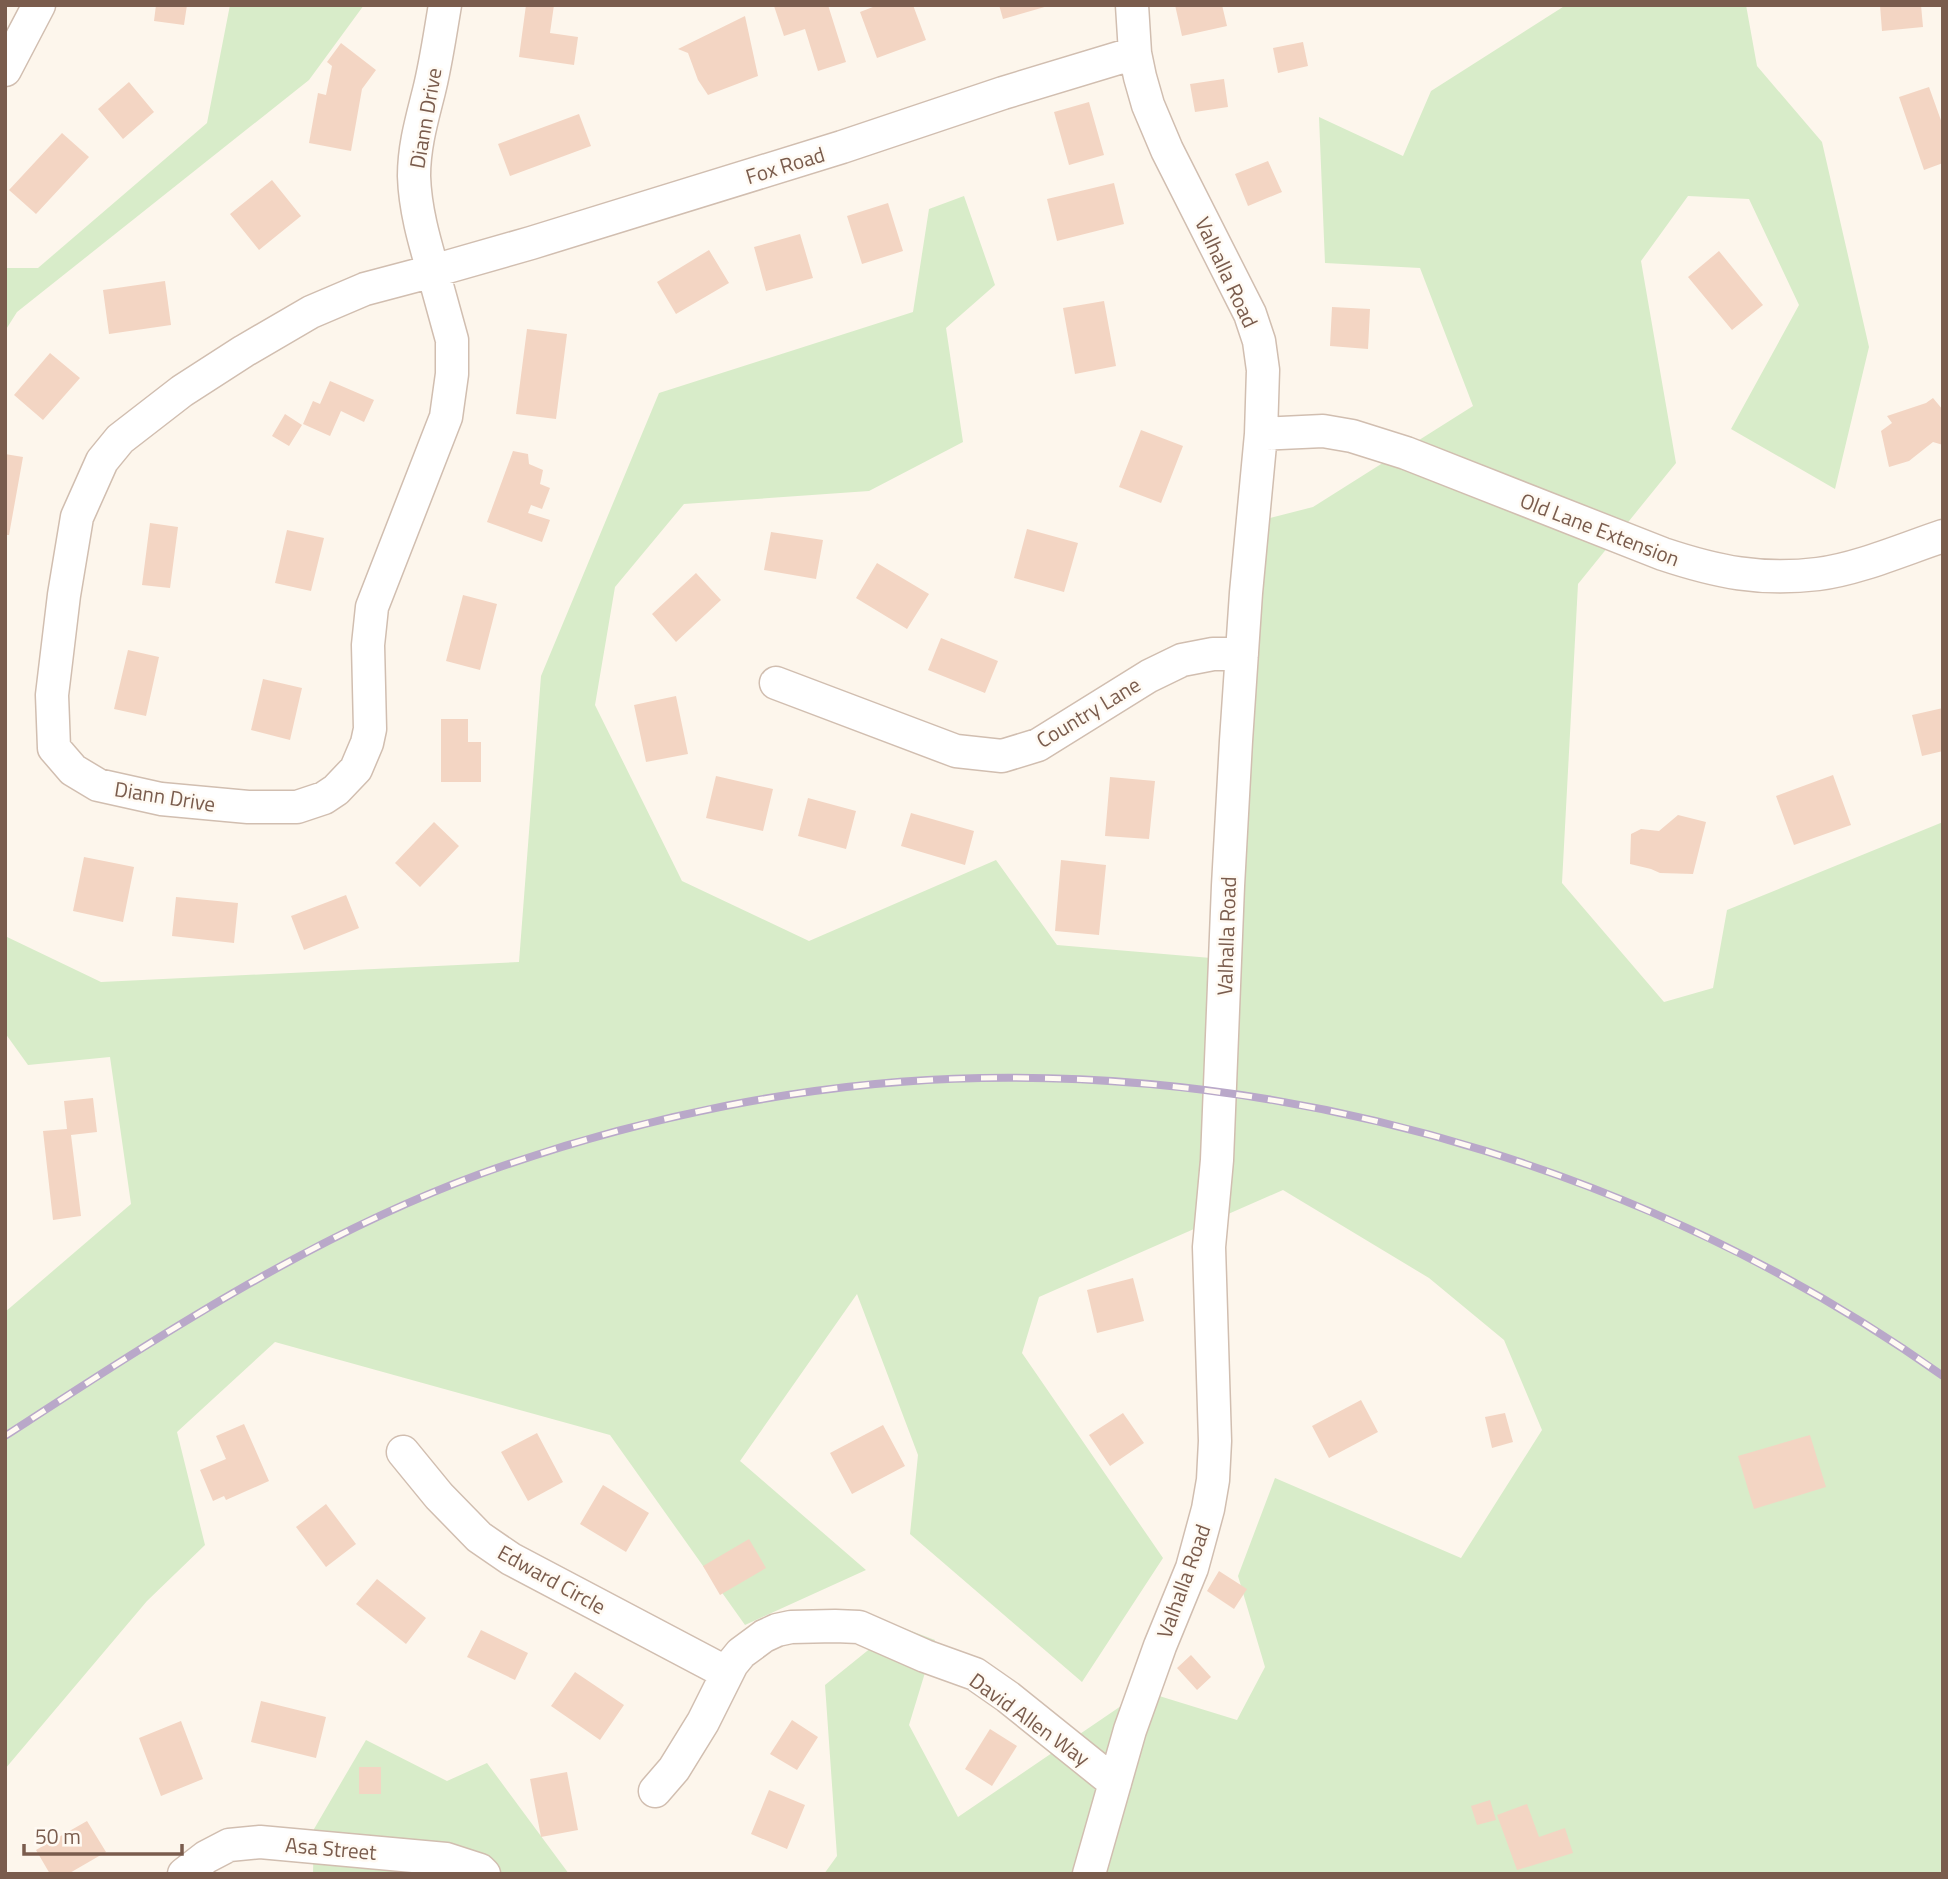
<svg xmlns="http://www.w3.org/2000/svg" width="1948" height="1879" font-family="'Titillium Web',sans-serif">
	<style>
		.green { fill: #d8ecc9 }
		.building { fill: #f3d5c3 }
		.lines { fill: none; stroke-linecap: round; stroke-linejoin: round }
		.minor-casing { stroke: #d1beb0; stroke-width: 35 }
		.minor { stroke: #fff; stroke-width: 32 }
		.rail-casing { stroke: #b9a8c9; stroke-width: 8 }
		.rail { stroke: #fffaf3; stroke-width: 5; stroke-dasharray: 16; stroke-linecap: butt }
		.labels { text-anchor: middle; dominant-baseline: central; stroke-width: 5; stroke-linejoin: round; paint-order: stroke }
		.street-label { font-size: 21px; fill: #7a5c4d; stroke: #fffaf3 }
	</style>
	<rect width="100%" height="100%" fill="#fdf6ec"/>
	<path class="green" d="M230,5H364L309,80L17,312L5,331V268H38L207,123Z
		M1566,5H1746L1757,66L1822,142L1869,347L1835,489L1731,429L1799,305L1749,199L1688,196L1641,261L1676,463L1578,584L1562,883L1664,1002L1713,988L1727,910L1943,822V1874H824L837,1856L825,1685L898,1626L935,1640L909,1725L958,1817L1143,1691L1237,1720L1265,1667L1238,1576L1275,1478L1461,1558L1542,1430L1504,1340L1429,1278L1283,1190L1039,1297L1022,1353L1163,1558L1082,1682L910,1534L918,1455L857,1294L740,1461L866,1570L745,1625L610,1435L275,1342L177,1432L205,1545L147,1601L5,1769V1312L131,1204L110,1057L28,1065L5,1033V936L101,982L519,962L541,676L659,393L913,312L929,209L964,196L995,285L946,328L963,442L869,491L684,504L615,587L595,705L682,881L809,941L996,860L1057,945L1223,959L1262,520L1313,507L1473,406L1420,268L1325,263L1319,117L1403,156L1431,91Z
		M366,1740L447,1781L487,1763L569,1874H313L314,1829Z"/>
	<path class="building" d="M156,5H187L184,25L154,21Z
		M526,5H554L550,33L578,37L574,65L519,57Z
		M777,5H828L846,62L818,71L805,29L784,36L774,6Z
		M878,5H913L926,40L877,58L860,12Z
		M999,5H1048V6L1003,19Z
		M1175,5H1222L1227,26L1182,36Z
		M1880,5H1921L1923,27L1882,31Z
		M745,16L758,76L708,95L698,80L688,53L678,49Z
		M1303,42L1308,66L1278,73L1273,48Z
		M341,43L376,70L362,89L351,151L309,143L318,93L326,95L332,66L327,62Z
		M1224,79L1228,107L1195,112L1190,84Z
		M129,82L154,112L123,139L98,109Z
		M1929,87L1943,126V163L1924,170L1899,97Z
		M1089,102L1104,155L1069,165L1054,112Z
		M579,114L591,146L510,176L498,144Z
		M62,133L89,157L36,214L9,190Z
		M1268,161L1282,192L1248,206L1235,174Z
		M272,180L301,216L259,250L230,214Z
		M1114,183L1124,224L1057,241L1047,199Z
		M888,203L903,251L862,264L847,216Z
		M800,234L813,278L766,291L754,247Z
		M709,250L729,283L676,314L657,282Z
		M1719,251L1763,305L1732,330L1688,277Z
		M165,281L171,325L109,334L103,290Z
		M1104,301L1116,366L1075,374L1063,308Z
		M1332,307L1370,309L1368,349L1330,346Z
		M527,329L567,334L556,419L516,414Z
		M50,353L80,378L43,420L14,395Z
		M330,381L374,400L364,422L341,411L330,436L303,424L313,401L320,404Z
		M1933,398L1943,410V445L1933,442L1909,461L1889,467L1881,431L1892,423L1887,416L1926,403Z
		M285,414L302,425L289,446L272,436Z
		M1141,430L1183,446L1161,503L1119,487Z
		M513,451L528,454L529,464L543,470L540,484L550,488L542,509L531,505L528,513L550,520L542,542L487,522Z
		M5,454L23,457L9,535H5Z
		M150,523L178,527L170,588L142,585Z
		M1027,529L1078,543L1064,592L1014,578Z
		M287,530L324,538L311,591L275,583Z
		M771,532L823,540L816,579L764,570Z
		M877,563L929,594L907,629L856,598Z
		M696,573L721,600L676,642L652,614Z
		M463,595L497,604L480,670L446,661Z
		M941,638L998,661L985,693L928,670Z
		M128,650L159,657L146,716L114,709Z
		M263,679L302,688L290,740L251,730Z
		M676,696L688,754L646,762L634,705Z
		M1943,708V751L1922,756L1912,715Z
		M441,719H468V742H481V782H441Z
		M1833,775L1851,825L1794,845L1776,796Z
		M716,776L773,789L763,831L706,818Z
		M1110,777L1155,781L1149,839L1105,836Z
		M808,798L856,811L846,849L798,836Z
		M911,813L974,831L965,865L901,846Z
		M1678,815L1706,822L1693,874L1660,873L1651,869L1630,864L1631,834L1641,829L1659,831Z
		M434,822L459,846L420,887L395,863Z
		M84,857L134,867L123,922L73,911Z
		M1061,860L1106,865L1099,935L1055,931Z
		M346,895L359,928L304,950L291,916Z
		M176,897L238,903L234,943L172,936Z
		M93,1098L97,1132L71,1135L81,1216L53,1220L43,1131L67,1129L64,1101Z
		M1133,1278L1144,1321L1097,1333L1087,1290Z
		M1361,1400L1378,1432L1329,1458L1312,1426Z
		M1123,1413L1144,1443L1110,1466L1089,1435Z
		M1505,1413L1513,1442L1492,1448L1485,1417Z
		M244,1424L269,1481L226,1500L224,1496L213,1501L200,1470L226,1459L216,1436Z
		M883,1425L905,1466L852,1494L830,1453Z
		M537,1433L563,1482L528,1501L501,1452Z
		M1810,1435L1826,1487L1754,1509L1738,1456Z
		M603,1485L649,1513L626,1552L580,1524Z
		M326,1504L356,1544L326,1567L296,1527Z
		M749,1539L766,1568L720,1595L703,1566Z
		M1219,1571L1247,1589L1234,1609L1207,1591Z
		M377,1579L426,1618L406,1644L356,1604Z
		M481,1630L528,1653L515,1680L467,1657Z
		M1191,1655L1211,1677L1197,1690L1177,1668Z
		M575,1672L624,1705L600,1740L551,1706Z
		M261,1701L326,1717L316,1758L251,1742Z
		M792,1720L818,1737L797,1770L770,1754Z
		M181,1721L203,1779L161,1796L139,1738Z
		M990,1729L1017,1746L992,1786L965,1769Z
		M359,1767H381V1794H359Z
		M567,1772L578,1830L541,1837L530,1779Z
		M769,1790L805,1805L787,1849L751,1834Z
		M1490,1800L1496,1820L1477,1825L1471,1806Z
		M1527,1804L1539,1837L1565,1828L1573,1853L1517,1870L1497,1815Z
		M87,1821L106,1852L68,1874H50L36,1850Z"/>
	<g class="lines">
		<defs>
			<path id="minor" d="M445,5C440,34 436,63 429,91C422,119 414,146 414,176C415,209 424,240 433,271L531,243L842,147L1003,93L1135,53
				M5,70L39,5
				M433,271L452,340V374L446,417L372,607L368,645L370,729L367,743L356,769L336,790L324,798L297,807H248L161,799L98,785L73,770L54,748L52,695L64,595L77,517L102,461L120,439L182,391L244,351L311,312L365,289Z
				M1261,434L1323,431L1352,436L1406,453L1663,554C1717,572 1761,581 1818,574C1858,569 1904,549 1943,536
				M776,683L956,751L1002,756L1038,745L1149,676L1182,660L1213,654H1242
				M403,1452L439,1496L479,1537L511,1559L727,1673
				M655,1791L674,1769L703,1722L732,1664L741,1653L764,1636L777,1630L791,1627L835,1626L859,1627L925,1656L975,1674L1008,1697L1115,1783
				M184,1874L206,1857L229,1845L260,1842L446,1859L480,1870L484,1874
				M1089,1874L1130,1730L1160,1646L1192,1568L1208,1509L1213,1480L1215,1441L1209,1247L1217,1160L1228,886L1236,741L1246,593L1261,434L1263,370L1259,341L1250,314L1167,150L1148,105L1140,77L1135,53L1132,5"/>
		</defs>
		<use href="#minor" class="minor-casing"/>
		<use href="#minor" class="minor"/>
		<defs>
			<path id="rail" d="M5,1436C155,1339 312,1235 480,1174C639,1117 811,1081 981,1078C1320,1072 1666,1179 1943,1376"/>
		</defs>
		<use href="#rail" class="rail-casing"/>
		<use href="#rail" class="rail"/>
	</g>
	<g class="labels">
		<g class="street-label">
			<text transform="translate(425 118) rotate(-80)">Diann Drive</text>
			<text transform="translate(785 165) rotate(-17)">Fox Road</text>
			<text transform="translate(1227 272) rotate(65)">Valhalla Road</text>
			<text transform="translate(1600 529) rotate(21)">Old Lane Extension</text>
			<text transform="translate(1088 712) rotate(-31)">Country Lane</text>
			<text transform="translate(165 796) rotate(9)">Diann Drive</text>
			<text transform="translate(1226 936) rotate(-88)">Valhalla Road</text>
			<text transform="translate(552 1579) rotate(29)">Edward Circle</text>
			<text transform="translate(1183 1581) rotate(-70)">Valhalla Road</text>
			<text transform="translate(1030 1719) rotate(36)">David Allen Way</text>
			<text transform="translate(331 1848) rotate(5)">Asa Street</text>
		</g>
	</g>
	<rect width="1948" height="1879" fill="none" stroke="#7a5c4d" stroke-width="14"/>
	<path d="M24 1844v10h158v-10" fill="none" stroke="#7a5c4d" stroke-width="3.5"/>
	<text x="35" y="1844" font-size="21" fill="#7a5c4d" stroke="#fffaf3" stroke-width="5" paint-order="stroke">50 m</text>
</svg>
